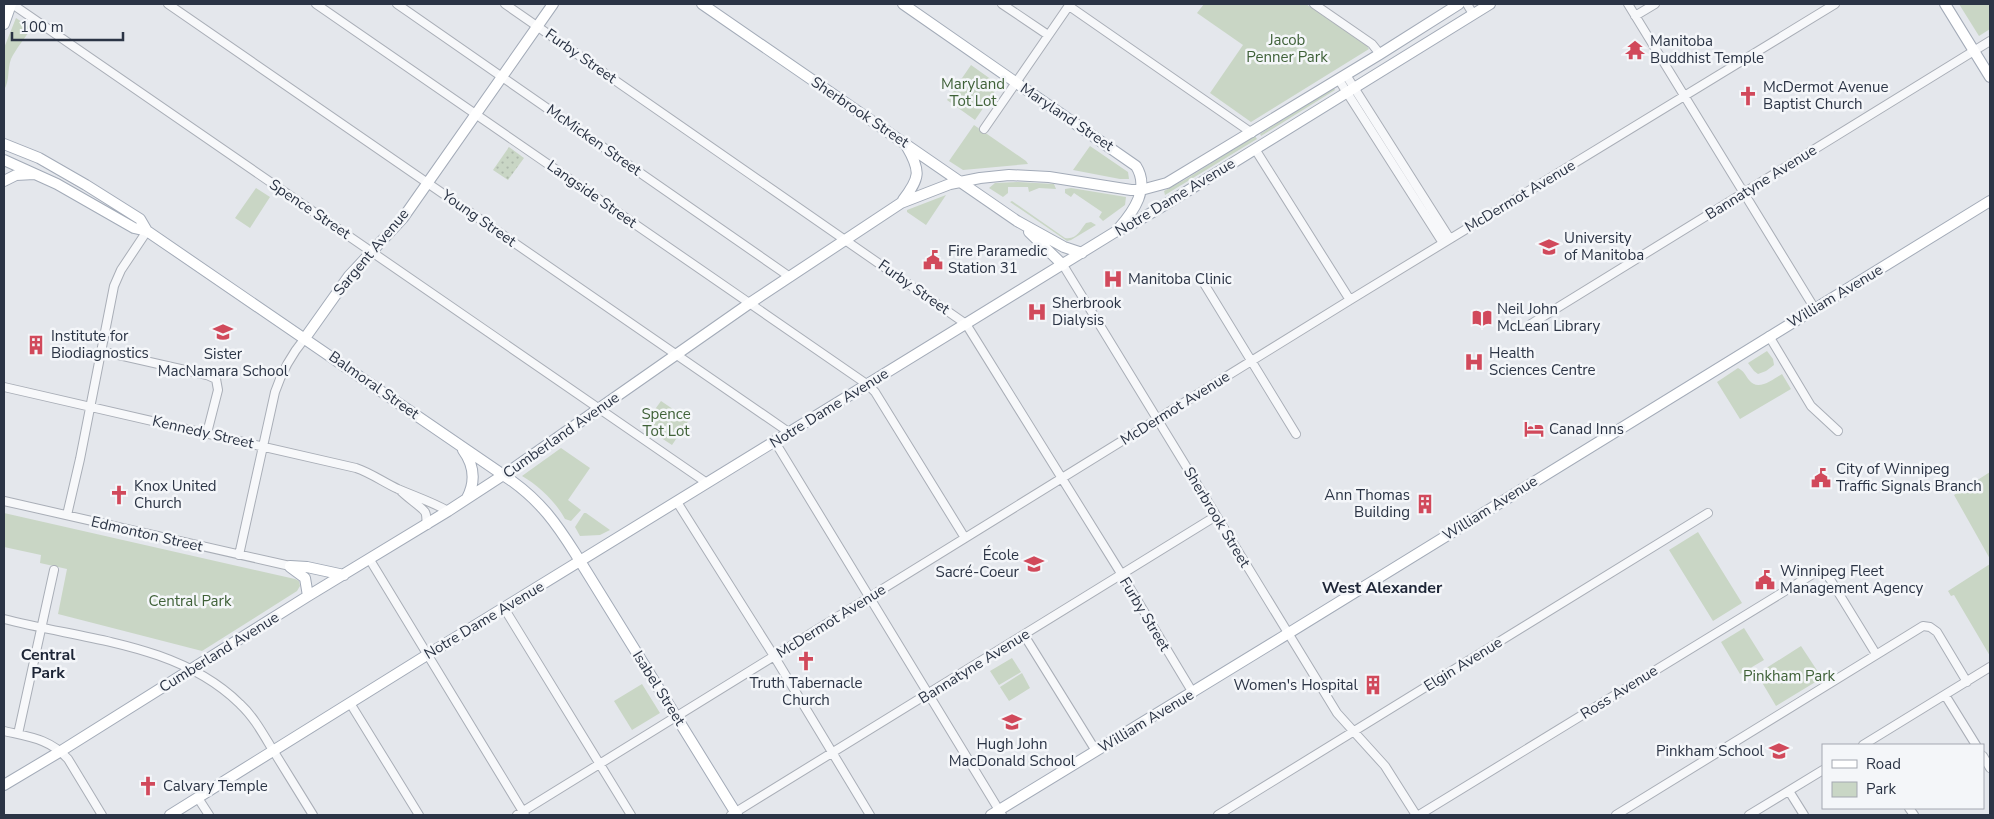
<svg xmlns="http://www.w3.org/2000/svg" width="1994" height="819" font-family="'Nunito Sans',sans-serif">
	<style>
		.green { fill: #c9d6c5 }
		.garden { fill: url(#garden-dots) }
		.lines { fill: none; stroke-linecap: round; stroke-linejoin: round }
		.minor-casing { stroke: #a9aeb7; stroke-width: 10 }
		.major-casing { stroke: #a3abb8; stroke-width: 12 }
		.minor { stroke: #f7f8fa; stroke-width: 8 }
		.major { stroke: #fff; stroke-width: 10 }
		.labels { text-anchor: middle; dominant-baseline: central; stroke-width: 5; stroke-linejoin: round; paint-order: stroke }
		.park-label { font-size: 15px; fill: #3f6138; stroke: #f4f6f9 }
		.poi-label { font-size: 15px; fill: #2b3445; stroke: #f4f6f9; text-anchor: start }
		.street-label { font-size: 15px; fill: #2b3445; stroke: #f4f6f9 }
		.neighbourhood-label { font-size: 16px; font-weight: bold; fill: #1d2536; stroke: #f4f6f9 }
	</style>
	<defs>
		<pattern id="garden-dots" width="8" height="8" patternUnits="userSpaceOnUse" patternTransform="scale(1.25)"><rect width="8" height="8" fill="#c9d6c5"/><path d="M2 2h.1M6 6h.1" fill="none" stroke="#adb8ab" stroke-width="1.8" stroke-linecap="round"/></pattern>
	</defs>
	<rect width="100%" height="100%" fill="#e4e7ec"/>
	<path class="green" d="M1204,4H1306L1367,46L1369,49L1251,122L1210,93L1243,45L1197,13Z
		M1959,4H1990V29L1979,36Z
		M16,18L31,28C26,37 15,50 11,59C7,70 10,80 4,90V48Z
		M971,65L999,85L975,120L947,100Z
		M1334,88L1335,90L1261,136L1260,134Z
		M974,125L1026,161L1028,164L963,170L949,161Z
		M1255,136L1257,139L1165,195L1164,191L1186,179Z
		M1090,146L1128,172L1129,179H1120L1073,170Z
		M1018,182L1054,184L1056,189L1039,188L1029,192L1028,187H1008V193L1003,197L989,188L995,183Z
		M256,188L270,197L250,228L235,218Z
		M1071,188L1126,197L1125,205L1103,221L1099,217L1102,212L1074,193L1071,197L1065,193V189Z
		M946,195L926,225L907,212V210Z
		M1012,201L1065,238C1077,240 1080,230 1086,223L1091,222L1096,225L1071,240L1067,241L1010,202Z
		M1767,351L1773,359L1774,365L1766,371L1758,374L1754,371L1748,363Z
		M1738,368C1744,371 1745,375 1749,380C1758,392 1773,379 1782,374L1791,389L1740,419L1717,382Z
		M661,401L689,420L672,445L643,426Z
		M561,448L590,468L568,500L581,510L571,521L565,519C556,502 539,486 522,476Z
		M1990,472V559L1954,495Z
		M4,513L295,579L299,581L300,586L297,591L202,651L58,614L67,569L40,563L41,555L4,547Z
		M584,513H586L610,530L600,535L580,536L575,527Z
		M1698,532L1742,603L1713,621L1669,550Z
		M1990,564V656L1954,595L1951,596L1948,591Z
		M1744,628L1764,660L1740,674L1721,642Z
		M1801,646L1822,678L1776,706L1757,674Z
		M1012,658L1021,672L999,685L990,671Z
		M1022,673L1030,688L1009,701L1000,687Z
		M642,684L660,713L632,730L614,701Z"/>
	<path class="garden" d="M509,147L524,158L508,180L493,170Z"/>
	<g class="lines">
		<defs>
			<path id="minor" d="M12,4L707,483
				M168,4L790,433
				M316,4L868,385L875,392L965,538
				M397,4L790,277
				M505,4L966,324L1122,575L1193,693
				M1002,4L1048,35
				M1314,4L1372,44L1380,54
				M1467,4L1473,14
				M1628,4L1815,309
				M1069,6L1252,133
				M1635,16L1655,4
				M1346,75L1450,239
				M1339,80L1443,243
				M984,129L1070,4
				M1255,149L1350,300
				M1063,265L1337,713L1385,766L1416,815
				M1200,277L1296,434
				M1531,324L1990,41
				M1769,336L1811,406L1838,431
				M101,351L207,375L216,379L218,390L207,433
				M4,387L356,468C371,473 383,482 398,489C414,496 432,502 448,511
				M775,442L1002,815
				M400,490C406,497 422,507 425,512C427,515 426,521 427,525
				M4,501L290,566
				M677,502L774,656L870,815
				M67,515L80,459L114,286L121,270L147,231
				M239,555L275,392C282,371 291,355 305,338
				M370,560L525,815
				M504,608L631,815
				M4,619C84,640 178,643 240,704C253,716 262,732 271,747C285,770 299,792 313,815
				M1024,635L1096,751
				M1945,695L1976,745
				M350,703L419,815
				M4,731C30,737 50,739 68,759L102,815
				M18,734L54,570
				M1863,745L1990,667
				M1983,756L1990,768
				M1789,791L1804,815
				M198,798L209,815
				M1909,808L1914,815
				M517,815L1350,300L1835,4
				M731,815L1216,516
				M1218,815L1708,513
				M1419,815L1816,572H1823L1830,579L1876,654
				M1616,815L1923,626L1930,627L1937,632L1967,682
				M1749,815L1823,770"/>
			<path id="major" d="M702,4L1017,221L1064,247L1082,253
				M903,4L1136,166C1150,188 1134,211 1119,228
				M1945,4L1990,77
				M4,24L11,4
				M4,144L39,158L86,185L140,219L147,231
				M4,160L57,184L134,228L147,231L512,481C541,502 556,523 575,553L737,815
				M4,181L16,175L34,174
				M903,200C920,178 921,171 907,147
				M1029,232L1063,265
				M305,338L349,276L403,218L553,4
				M463,450C474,465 476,481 467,498
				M290,566L307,567L344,575
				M290,567L305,578L308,596
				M4,785L61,751L308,596L448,511L514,468L750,303L901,203L950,184L980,178L1009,175L1049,177L1131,190H1141L1167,183L1380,54L1459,4
				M170,815L427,655L1115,232L1134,223L1168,203L1490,4
				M991,815C1325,612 1657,406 1990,201"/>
		</defs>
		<use href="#minor" class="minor-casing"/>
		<use href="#major" class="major-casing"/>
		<use href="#minor" class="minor"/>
		<use href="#major" class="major"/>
	</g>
	<defs>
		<symbol id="temple-bare" viewBox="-9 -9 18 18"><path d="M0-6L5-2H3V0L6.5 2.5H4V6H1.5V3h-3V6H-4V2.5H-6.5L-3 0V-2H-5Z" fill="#d1495b" stroke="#f4f6f9" stroke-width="2.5" paint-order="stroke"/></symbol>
		<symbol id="church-bare" viewBox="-9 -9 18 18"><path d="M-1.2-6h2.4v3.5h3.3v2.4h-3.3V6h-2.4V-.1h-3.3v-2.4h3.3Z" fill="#d1495b" stroke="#f4f6f9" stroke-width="2.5" paint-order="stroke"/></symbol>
		<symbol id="university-bare" viewBox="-9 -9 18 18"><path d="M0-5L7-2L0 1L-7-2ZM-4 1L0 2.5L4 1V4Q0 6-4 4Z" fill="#d1495b" stroke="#f4f6f9" stroke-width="2.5" paint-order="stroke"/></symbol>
		<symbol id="civic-bare" viewBox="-9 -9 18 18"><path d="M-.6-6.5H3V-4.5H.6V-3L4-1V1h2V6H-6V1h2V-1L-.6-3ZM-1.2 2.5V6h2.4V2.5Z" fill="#d1495b" stroke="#f4f6f9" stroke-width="2.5" paint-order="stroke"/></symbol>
		<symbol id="hospital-bare" viewBox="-9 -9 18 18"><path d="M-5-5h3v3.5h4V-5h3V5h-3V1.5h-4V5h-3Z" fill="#d1495b" stroke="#f4f6f9" stroke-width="2.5" paint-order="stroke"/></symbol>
		<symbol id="library-bare" viewBox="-9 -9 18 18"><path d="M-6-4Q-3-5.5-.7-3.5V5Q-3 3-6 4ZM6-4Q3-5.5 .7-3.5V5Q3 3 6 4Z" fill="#d1495b" stroke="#f4f6f9" stroke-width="2.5" paint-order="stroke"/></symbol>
		<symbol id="school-bare" viewBox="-9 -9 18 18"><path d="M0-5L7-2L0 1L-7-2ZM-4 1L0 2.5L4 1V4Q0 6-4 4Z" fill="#d1495b" stroke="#f4f6f9" stroke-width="2.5" paint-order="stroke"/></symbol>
		<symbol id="building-bare" viewBox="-9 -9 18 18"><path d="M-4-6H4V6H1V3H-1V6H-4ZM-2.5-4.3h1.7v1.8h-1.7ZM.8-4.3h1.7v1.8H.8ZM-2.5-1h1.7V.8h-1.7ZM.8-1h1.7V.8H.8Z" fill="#d1495b" stroke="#f4f6f9" stroke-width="2.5" paint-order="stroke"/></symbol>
		<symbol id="hotel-bare" viewBox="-9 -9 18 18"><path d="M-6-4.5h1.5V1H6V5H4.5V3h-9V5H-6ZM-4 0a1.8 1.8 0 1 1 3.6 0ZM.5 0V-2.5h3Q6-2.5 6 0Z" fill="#d1495b" stroke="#f4f6f9" stroke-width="2.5" paint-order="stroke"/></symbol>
	</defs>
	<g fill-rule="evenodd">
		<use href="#temple-bare" x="1621" y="36" width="28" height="28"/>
		<use href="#church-bare" x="1734" y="82" width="28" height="28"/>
		<use href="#university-bare" x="1535" y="233" width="28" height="28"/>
		<use href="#civic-bare" x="919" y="246" width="28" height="28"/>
		<use href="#hospital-bare" x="1099" y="265" width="28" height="28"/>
		<use href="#hospital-bare" x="1023" y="298" width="28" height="28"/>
		<use href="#library-bare" x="1468" y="304" width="28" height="28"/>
		<use href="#school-bare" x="209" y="318" width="28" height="28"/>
		<use href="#building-bare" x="22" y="331" width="28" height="28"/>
		<use href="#hospital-bare" x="1460" y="348" width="28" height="28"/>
		<use href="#hotel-bare" x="1520" y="415" width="28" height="28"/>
		<use href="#civic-bare" x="1807" y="464" width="28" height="28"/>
		<use href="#church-bare" x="105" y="481" width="28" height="28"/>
		<use href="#building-bare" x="1411" y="490" width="28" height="28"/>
		<use href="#school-bare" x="1020" y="550" width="28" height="28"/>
		<use href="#civic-bare" x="1751" y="566" width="28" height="28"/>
		<use href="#church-bare" x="792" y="647" width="28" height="28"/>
		<use href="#building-bare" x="1359" y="671" width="28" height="28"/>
		<use href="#school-bare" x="998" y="708" width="28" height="28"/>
		<use href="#school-bare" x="1765" y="737" width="28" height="28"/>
		<use href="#church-bare" x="134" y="772" width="28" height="28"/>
	</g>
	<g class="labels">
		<g class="park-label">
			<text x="1287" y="40">Jacob<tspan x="1287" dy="17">Penner Park</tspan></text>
			<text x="973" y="84">Maryland<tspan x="973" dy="17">Tot Lot</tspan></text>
			<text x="666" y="414">Spence<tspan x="666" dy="17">Tot Lot</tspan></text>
			<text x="190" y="601">Central Park</text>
			<text x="1789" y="676">Pinkham Park</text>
		</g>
		<g class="poi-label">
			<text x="1650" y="41">Manitoba<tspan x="1650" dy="17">Buddhist Temple</tspan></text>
			<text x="1763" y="87">McDermot Avenue<tspan x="1763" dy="17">Baptist Church</tspan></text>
			<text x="1564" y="238">University<tspan x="1564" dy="17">of Manitoba</tspan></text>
			<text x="948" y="251">Fire Paramedic<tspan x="948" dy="17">Station 31</tspan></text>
			<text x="1128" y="279">Manitoba Clinic</text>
			<text x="1052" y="303">Sherbrook<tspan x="1052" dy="17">Dialysis</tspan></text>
			<text x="1497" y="309">Neil John<tspan x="1497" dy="17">McLean Library</tspan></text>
			<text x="51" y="336">Institute for<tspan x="51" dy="17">Biodiagnostics</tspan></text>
			<text x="1489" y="353">Health<tspan x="1489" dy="17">Sciences Centre</tspan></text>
			<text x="223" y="354" text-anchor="middle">Sister<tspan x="223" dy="17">MacNamara School</tspan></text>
			<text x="1549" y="429">Canad Inns</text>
			<text x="1836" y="469">City of Winnipeg<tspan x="1836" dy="17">Traffic Signals Branch</tspan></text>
			<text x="134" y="486">Knox United<tspan x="134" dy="17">Church</tspan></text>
			<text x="1410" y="495" text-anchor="end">Ann Thomas<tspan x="1410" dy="17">Building</tspan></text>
			<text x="1019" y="555" text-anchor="end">École<tspan x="1019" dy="17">Sacré-Coeur</tspan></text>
			<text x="1780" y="571">Winnipeg Fleet<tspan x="1780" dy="17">Management Agency</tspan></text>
			<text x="806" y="683" text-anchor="middle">Truth Tabernacle<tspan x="806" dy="17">Church</tspan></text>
			<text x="1358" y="685" text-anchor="end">Women's Hospital</text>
			<text x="1012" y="744" text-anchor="middle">Hugh John<tspan x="1012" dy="17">MacDonald School</tspan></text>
			<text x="1764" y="751" text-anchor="end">Pinkham School</text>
			<text x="163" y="786">Calvary Temple</text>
		</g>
		<g class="street-label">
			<text transform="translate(581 56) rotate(35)">Furby Street</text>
			<text transform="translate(860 112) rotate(34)">Sherbrook Street</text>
			<text transform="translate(1067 117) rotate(34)">Maryland Street</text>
			<text transform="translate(594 140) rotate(35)">McMicken Street</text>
			<text transform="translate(1761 182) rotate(-32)">Bannatyne Avenue</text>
			<text transform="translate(592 194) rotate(35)">Langside Street</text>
			<text transform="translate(1520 196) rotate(-31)">McDermot Avenue</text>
			<text transform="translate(1175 197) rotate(-31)">Notre Dame Avenue</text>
			<text transform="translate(310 209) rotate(34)">Spence Street</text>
			<text transform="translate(479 218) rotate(35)">Young Street</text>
			<text transform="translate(371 252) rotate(-50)">Sargent Avenue</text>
			<text transform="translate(914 287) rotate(35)">Furby Street</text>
			<text transform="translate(1835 296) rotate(-31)">William Avenue</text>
			<text transform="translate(374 385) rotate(35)">Balmoral Street</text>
			<text transform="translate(829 408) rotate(-32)">Notre Dame Avenue</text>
			<text transform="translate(1175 408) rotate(-32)">McDermot Avenue</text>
			<text transform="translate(203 432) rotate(13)">Kennedy Street</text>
			<text transform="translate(561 435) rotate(-35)">Cumberland Avenue</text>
			<text transform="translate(1490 508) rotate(-32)">William Avenue</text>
			<text transform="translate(1217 517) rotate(59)">Sherbrook Street</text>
			<text transform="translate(147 534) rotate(13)">Edmonton Street</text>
			<text transform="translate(1145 614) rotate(59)">Furby Street</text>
			<text transform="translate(484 620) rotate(-31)">Notre Dame Avenue</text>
			<text transform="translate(831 621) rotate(-32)">McDermot Avenue</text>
			<text transform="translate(219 652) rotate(-32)">Cumberland Avenue</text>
			<text transform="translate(1463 664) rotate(-32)">Elgin Avenue</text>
			<text transform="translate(974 666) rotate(-32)">Bannatyne Avenue</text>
			<text transform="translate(659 688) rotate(58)">Isabel Street</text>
			<text transform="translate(1619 692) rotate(-32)">Ross Avenue</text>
			<text transform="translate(1146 721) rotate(-31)">William Avenue</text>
		</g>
		<g class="neighbourhood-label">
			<text x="1382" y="588">West Alexander</text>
			<text x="48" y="655">Central<tspan x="48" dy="18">Park</tspan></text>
		</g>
	</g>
	<rect width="1994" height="819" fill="none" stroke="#2b3445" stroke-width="10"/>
	<rect x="1822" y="744" width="162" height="65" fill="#f4f6f9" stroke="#a4a8b1"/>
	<rect x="1832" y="760" width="25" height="8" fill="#ffffff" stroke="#a4a8b1"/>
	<text x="1866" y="769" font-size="15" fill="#2b3445">Road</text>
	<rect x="1832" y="782" width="25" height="15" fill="#c9d6c5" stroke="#a4a8b1"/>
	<text x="1866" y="794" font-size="15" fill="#2b3445">Park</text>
	<path d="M12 32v8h111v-8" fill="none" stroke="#2b3445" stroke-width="2.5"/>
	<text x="20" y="32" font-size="15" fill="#2b3445" stroke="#f4f6f9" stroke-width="4" paint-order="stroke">100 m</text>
</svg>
